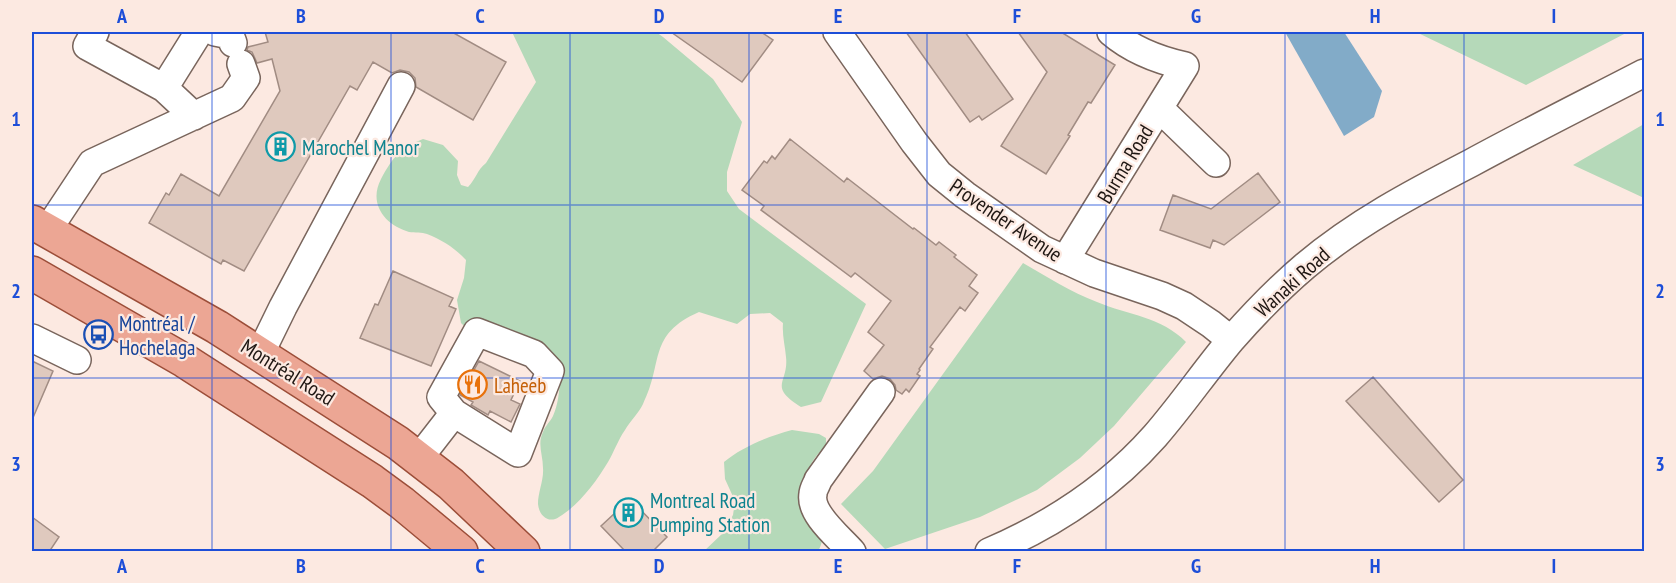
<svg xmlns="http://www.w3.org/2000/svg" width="1676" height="583" font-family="'PT Sans Narrow',sans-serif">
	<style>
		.green { fill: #b5d9b9 }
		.water { fill: #82abc8 }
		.building { fill: #dfc9be; stroke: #a18c83; stroke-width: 1.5 }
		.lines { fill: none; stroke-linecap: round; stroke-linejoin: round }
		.minor-casing { stroke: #79655c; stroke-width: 30 }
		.major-casing { stroke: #9c4e39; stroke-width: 36 }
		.minor { stroke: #fff; stroke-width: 27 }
		.major { stroke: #eca694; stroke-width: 33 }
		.grid { fill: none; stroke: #1d4ed8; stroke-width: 1.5; stroke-opacity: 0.55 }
		.labels { text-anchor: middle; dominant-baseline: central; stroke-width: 4.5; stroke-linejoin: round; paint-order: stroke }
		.culture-label { font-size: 21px; fill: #0d838f; stroke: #fce9e1; text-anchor: start }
		.street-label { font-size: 21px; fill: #1f1713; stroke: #fce9e1 }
		.transit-label { font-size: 21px; fill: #164399; stroke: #fce9e1; text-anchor: start }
		.food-label { font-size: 21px; fill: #c56008; stroke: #fce9e1; text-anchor: start }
		.neatline { fill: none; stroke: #1d4ed8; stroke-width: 2 }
		.grid-label { font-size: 20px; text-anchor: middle; font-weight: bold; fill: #1d4ed8 }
	</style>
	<rect width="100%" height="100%" fill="#fce9e1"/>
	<path class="green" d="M512,32H656L663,37L713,79L742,122L727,172V191L739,209L866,304L821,402L801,407C767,386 789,383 786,357C785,345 782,335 783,323L770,313L750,314L737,324L699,312C647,335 664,362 643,404C639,413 630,421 625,430C618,440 614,452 608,462C596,482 579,505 559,517C549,524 539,516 538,504C538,492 544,480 543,468C543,455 537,444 543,432C545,426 550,422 553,416C558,405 559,393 560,381L479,340L461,323L457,300L464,278L466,260C455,248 442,240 427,234C422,232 415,233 409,232C385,225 368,204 381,179C393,157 400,148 423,139L443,145L458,161L457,175L461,185L468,187C476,179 477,170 486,163L536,82Z
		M1416,32H1628L1526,85Z
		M1644,124V198L1573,165Z
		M1023,263C1047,277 1071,292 1097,302C1128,315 1162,317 1186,342L1114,426L1080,458L1037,490L980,517L885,549L841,504L873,471Z
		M792,430L819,434L826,438V446C777,489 838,520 818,551L703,552L723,533L733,515L735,501L725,479L724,462C742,447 769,436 792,430Z"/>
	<path class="water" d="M1285,32H1344L1382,91L1374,117L1344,136Z"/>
	<path class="building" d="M265,32H452L506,62L473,120L416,87L415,78L409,72L400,70L392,73L373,62L357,90L350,86L244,271L223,260L221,264L149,223L166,193L169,195L181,174L219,196L280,91L272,59L257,63L252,52L247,50L248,47L268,42Z
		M671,32H761L773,40L742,82Z
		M906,32H965L1013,99L982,120L979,116L970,122Z
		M1018,32H1061L1115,65L1091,103L1088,102L1068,135L1070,136L1046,174L1001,146L1047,72Z
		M790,139L844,182L847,178L913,229L914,228L936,245L939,242L956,255L954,257L977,275L969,286L978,293L965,311L960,307L930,347L933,349L919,369L920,370L917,374L920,376L909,392L906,389L902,394L896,390L895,385L890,379L882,376L873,379L864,371L884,345L868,332L891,301L855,273L851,277L761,210L764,206L742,190L764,161L767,163L772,156L775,159Z
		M1258,173L1280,202L1224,245L1213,240L1210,248L1160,230L1173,195L1211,209Z
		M393,271L453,298L449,306L456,309L431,366L360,338L375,304L378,305Z
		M32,361L53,371L32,420Z
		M479,361L520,381L511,400L520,404L511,422L490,411L488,415L471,405L473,402L460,395Z
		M1373,377L1463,480L1439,502L1346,401Z
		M630,499L667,537L652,552H626L601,526Z
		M32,517L59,537L49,552H32Z"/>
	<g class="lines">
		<defs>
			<path id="minor" d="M95,32L87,46L164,88
				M215,32L230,35L233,43
				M837,32L914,142L939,174L965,195L1042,249L1094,273L1162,296L1184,306L1211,324L1231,340
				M1159,108L1216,163
				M194,116L164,88L199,32
				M47,231L92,163L232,98L246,78L241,64
				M1065,260L1185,66C1158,60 1132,50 1111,32
				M32,338L77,360
				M260,354L283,307L401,86
				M419,458L454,413L518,453L550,371L534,354L477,332L441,397L454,413
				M852,552C840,538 809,514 813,494C813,489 817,484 818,480L881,392
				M989,552C1052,525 1109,488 1155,436C1182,405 1205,371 1231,340C1254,314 1279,288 1305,266C1356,223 1413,193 1471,163C1528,132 1586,103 1644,73"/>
			<path id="major" d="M32,222L217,327L398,443L451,484L523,552
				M32,273L185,361L372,481L402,503L461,552"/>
		</defs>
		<use href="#minor" class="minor-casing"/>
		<use href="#major" class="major-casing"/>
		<use href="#minor" class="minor"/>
		<use href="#major" class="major"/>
	</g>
	<path class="grid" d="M212,32V552M391,32V552M570,32V552M749,32V552M927,32V552M1106,32V552M1285,32V552M1464,32V552M32,205H1644M32,378H1644"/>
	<defs>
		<symbol id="building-ring" viewBox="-11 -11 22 22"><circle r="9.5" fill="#fce9e1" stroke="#0f9aa8" stroke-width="1.5"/><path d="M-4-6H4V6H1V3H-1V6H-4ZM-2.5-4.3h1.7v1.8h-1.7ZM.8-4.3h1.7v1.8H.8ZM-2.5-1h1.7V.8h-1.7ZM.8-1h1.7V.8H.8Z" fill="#0f9aa8"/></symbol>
		<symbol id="bus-ring" viewBox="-11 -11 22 22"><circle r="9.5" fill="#fce9e1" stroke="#1a4fb4" stroke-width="1.5"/><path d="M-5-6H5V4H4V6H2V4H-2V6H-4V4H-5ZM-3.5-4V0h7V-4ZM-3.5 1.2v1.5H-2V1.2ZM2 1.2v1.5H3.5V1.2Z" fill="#1a4fb4"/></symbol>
		<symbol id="restaurant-ring" viewBox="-11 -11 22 22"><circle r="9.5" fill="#fce9e1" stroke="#e8710a" stroke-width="1.5"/><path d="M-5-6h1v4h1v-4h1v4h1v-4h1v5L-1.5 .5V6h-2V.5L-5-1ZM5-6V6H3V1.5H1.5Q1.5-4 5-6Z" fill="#e8710a"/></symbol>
	</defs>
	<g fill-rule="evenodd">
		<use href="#building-ring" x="264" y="130" width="33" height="33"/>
		<use href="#bus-ring" x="82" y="318" width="33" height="33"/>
		<use href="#restaurant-ring" x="456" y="368" width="33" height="33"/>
		<use href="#building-ring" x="612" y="496" width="33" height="33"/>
	</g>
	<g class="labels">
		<g class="culture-label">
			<text x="302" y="147">Marochel Manor</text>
			<text x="650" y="500">Montreal Road<tspan x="650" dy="24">Pumping Station</tspan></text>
		</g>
		<g class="street-label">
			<text transform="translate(1125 164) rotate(-59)">Burma Road</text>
			<text transform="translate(1006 220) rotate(34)">Provender Avenue</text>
			<text transform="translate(1292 282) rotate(-42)">Wanaki Road</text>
			<text transform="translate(288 372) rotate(32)">Montréal Road</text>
		</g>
		<g class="transit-label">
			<text x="119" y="323">Montréal /<tspan x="119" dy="24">Hochelaga</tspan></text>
		</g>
		<g class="food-label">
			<text x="494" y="385">Laheeb</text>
		</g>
	</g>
	<rect width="1676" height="583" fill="none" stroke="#fce9e1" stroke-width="66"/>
	<rect x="33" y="33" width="1610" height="517" class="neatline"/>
	<g class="grid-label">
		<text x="122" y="23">A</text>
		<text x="301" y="23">B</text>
		<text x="480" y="23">C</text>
		<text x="659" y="23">D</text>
		<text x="838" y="23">E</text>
		<text x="1017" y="23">F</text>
		<text x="1196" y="23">G</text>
		<text x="1375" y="23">H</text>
		<text x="1554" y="23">I</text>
		<text x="16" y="126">1</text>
		<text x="1660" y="126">1</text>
		<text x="16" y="298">2</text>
		<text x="1660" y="298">2</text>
		<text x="16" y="471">3</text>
		<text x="1660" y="471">3</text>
		<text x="122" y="573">A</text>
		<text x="301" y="573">B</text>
		<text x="480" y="573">C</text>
		<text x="659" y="573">D</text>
		<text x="838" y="573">E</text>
		<text x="1017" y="573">F</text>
		<text x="1196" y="573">G</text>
		<text x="1375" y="573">H</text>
		<text x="1554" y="573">I</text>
	</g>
</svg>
